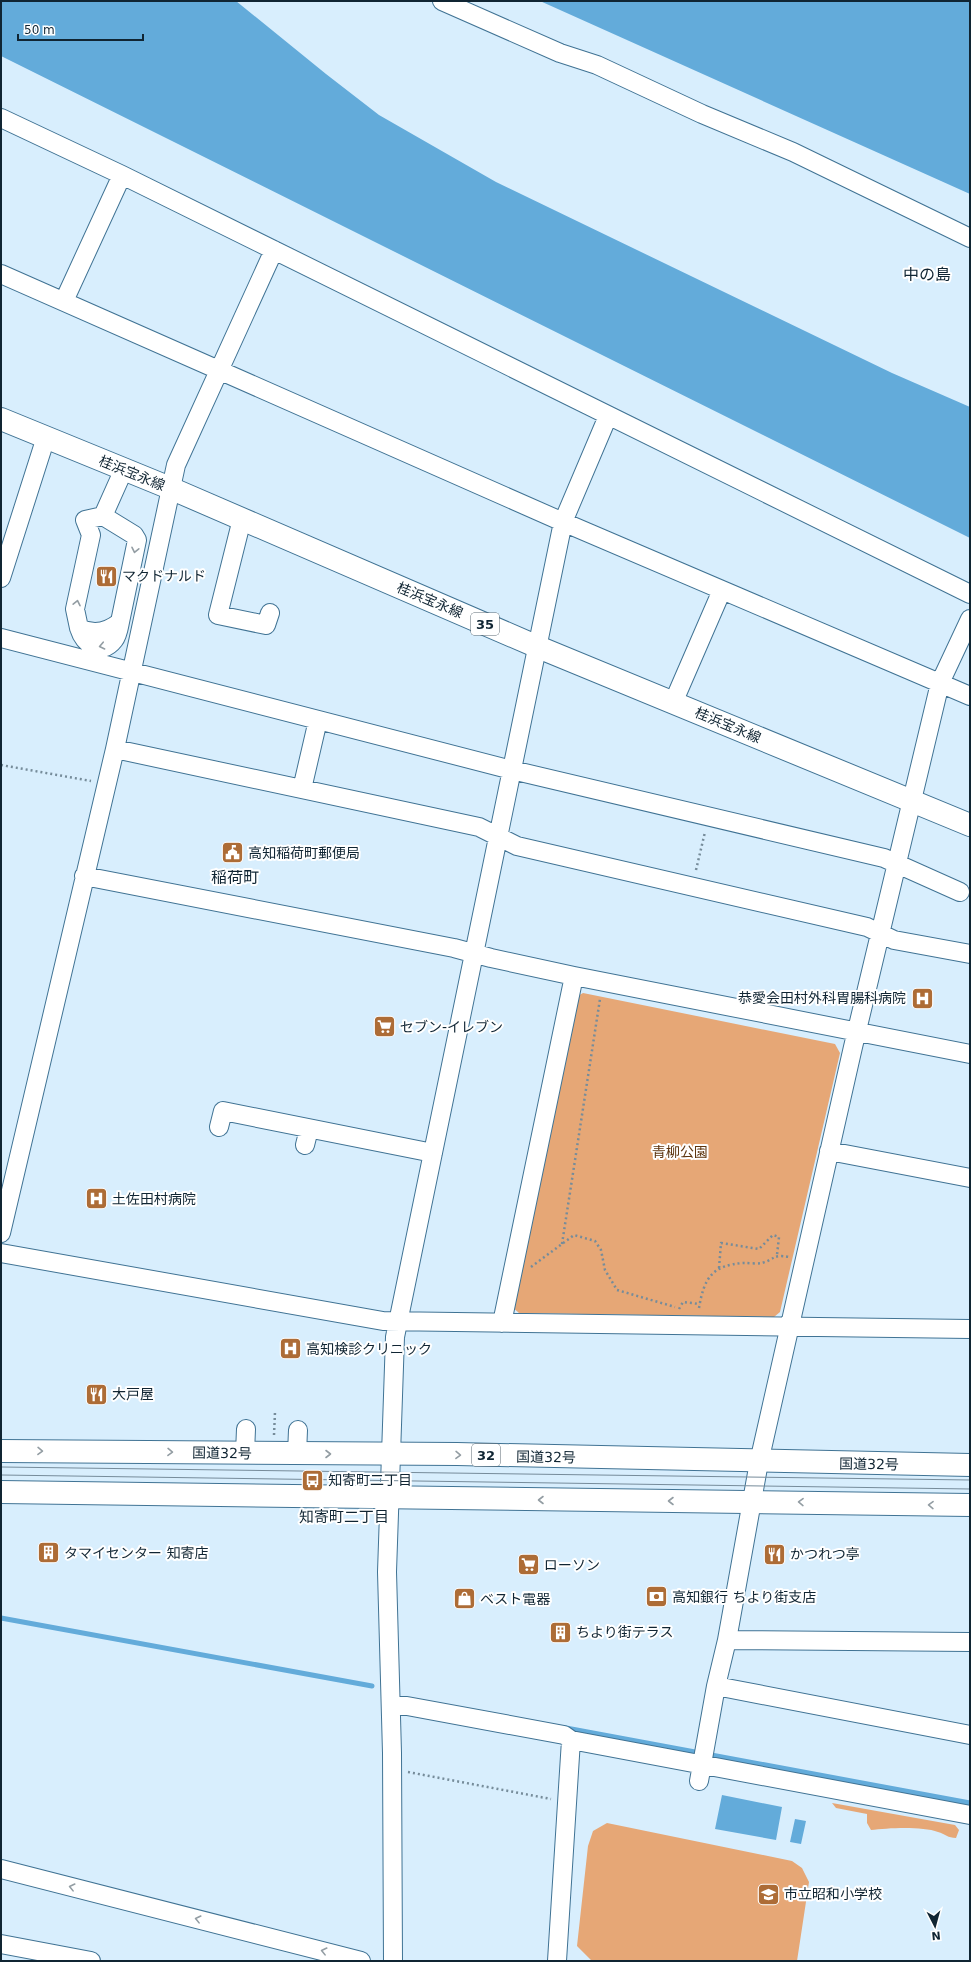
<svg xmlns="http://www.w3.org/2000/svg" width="971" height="1962" font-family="'DejaVu Sans','Noto Sans JP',sans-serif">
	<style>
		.green { fill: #e6a776 }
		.water { fill: #63abda }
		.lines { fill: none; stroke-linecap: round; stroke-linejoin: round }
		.stream { stroke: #63abda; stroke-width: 5 }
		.minor-casing { stroke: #407394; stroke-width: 20 }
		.major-casing { stroke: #407394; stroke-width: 24 }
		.highway-casing { stroke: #407394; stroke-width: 24 }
		.path { stroke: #768c9a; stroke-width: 2.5; stroke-dasharray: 2 3; stroke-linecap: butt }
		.minor { stroke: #fff; stroke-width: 18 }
		.major { stroke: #fff; stroke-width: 22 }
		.highway { stroke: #fff; stroke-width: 22 }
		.tram { stroke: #768b9a; stroke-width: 1 }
		.oneway { stroke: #939da3 }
		.labels { text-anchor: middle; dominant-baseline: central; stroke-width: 4; stroke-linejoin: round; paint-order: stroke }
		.shield { fill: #fff; stroke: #586670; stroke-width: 1 }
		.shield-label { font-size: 13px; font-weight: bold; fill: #102533 }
		.street-label { font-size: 14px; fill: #102533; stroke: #fff }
		.poi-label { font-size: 14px; fill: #102533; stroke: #fff; text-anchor: start }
		.park-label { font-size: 14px; fill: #5d340e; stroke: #fff }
		.neighbourhood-label { font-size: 15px; fill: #102533; stroke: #fff }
		.quarter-label { font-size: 16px; fill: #102533; stroke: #fff }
	</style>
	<rect width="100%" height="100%" fill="#d8eefd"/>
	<path class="green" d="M583,993L835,1044L840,1053L780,1312L774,1317L519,1313L511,1306L576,997Z
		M832,1803L955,1825L959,1830L956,1838C948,1838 945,1834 938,1832C922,1826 888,1828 871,1830L867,1823V1814L836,1808Z
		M607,1823L792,1861L802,1868L809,1882L797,1961H592L577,1946L588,1846L593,1831Z"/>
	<path class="water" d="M1,1H236L326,74L379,115L496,182L892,373L970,407V538L1,56Z
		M540,1H970V194Z
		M722,1795L782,1807L776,1840L715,1829Z
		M795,1819L806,1821L801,1844L790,1842Z"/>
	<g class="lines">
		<path class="stream" d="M1,1618L372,1686
			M566,1728L970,1803"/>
		<defs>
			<path id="minor" d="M442,1L560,53L597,65L702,114L793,152L970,238
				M1,118L122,175L970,594
				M1,274L563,522L970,696
				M64,301L122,175
				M103,516L134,535L137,540L120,622C108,632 93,635 79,628L75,609L91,535L85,520L103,516L124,469
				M242,519L218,615L266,625L270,613
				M1,578L46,437
				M79,628C84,644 101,657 114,640C118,635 119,627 120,622
				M1,638L512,770L884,858L960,892
				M673,703L722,590
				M115,749L479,827L517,846L867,927L894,940L970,954
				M302,789L318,720
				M84,876L454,948L491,958L574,976L970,1054
				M219,1127L223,1111L433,1153
				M305,1145L309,1129
				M829,1151L970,1178
				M1,1233L115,749L176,465L274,250
				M1,1253L383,1321L970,1329
				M502,1323L574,976
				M245,1453L246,1429
				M297,1454L298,1430
				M727,1640L970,1642
				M716,1686L970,1735
				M391,1706H407L564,1735L571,1740L970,1815
				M699,1781L716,1686L727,1640L759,1462L853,1047L940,683L970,619
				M1,1869L361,1961
				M1,1944L91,1961
				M393,1961L392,1753L387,1572L395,1337L563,522L608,416
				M557,1961L571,1740"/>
			<path id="major" d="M1,419L170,488L538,647L970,825"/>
			<path id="highway" d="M1,1451L457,1454L970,1465
				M1,1492L970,1505"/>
		</defs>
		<use href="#minor" class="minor-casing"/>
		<use href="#major" class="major-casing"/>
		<use href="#highway" class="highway-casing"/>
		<path class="path" d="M1,765L91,781
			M696,870L705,832
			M562,1244L600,999
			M531,1267L574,1235L595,1241L601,1250L605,1270L617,1290L675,1307
			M719,1268L721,1243L759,1249L773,1235L779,1237L777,1255
			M699,1308C704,1278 712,1265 744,1263C749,1263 757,1264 762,1263C776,1259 772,1254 789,1257
			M679,1309L683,1302L700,1304
			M274,1435L275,1412
			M408,1772L551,1799"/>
		<use href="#minor" class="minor"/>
		<use href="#major" class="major"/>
		<use href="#highway" class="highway"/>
		<path class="tram" d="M1,1467L970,1480
			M1,1475L970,1489"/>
	</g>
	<defs><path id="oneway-chevron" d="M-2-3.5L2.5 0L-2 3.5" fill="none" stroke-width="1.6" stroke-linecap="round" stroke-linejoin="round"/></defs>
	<g class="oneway">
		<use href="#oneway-chevron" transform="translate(135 550) rotate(102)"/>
		<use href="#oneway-chevron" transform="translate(77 603) rotate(-78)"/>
		<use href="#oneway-chevron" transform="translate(102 646) rotate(168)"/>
		<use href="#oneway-chevron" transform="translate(40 1451) rotate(1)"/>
		<use href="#oneway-chevron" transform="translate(170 1452) rotate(1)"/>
		<use href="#oneway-chevron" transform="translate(328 1454)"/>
		<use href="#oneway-chevron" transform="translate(458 1455) rotate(1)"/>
		<use href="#oneway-chevron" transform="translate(541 1500) rotate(-180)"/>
		<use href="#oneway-chevron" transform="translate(671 1501) rotate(-180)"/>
		<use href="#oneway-chevron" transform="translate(801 1502) rotate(-179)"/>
		<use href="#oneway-chevron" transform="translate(931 1505) rotate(-179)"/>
		<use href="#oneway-chevron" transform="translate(72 1887) rotate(-166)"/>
		<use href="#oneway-chevron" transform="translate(198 1919) rotate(-166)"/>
		<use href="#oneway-chevron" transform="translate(324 1951) rotate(-166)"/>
	</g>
	<defs>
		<symbol id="restaurant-square" viewBox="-11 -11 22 22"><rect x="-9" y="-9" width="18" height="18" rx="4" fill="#ad6c36" stroke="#fff"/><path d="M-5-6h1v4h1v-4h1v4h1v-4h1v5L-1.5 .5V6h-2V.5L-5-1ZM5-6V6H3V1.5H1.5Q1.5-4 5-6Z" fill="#fff"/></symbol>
		<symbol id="civic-square" viewBox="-11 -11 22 22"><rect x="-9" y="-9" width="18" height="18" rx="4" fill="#ad6c36" stroke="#fff"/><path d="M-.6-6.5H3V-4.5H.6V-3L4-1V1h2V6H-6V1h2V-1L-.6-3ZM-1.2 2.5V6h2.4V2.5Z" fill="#fff"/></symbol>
		<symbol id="hospital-square" viewBox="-11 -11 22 22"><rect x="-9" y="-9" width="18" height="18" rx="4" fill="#ad6c36" stroke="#fff"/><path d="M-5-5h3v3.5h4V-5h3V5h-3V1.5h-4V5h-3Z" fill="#fff"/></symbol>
		<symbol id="supermarket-square" viewBox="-11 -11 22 22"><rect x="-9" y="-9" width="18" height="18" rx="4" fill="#ad6c36" stroke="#fff"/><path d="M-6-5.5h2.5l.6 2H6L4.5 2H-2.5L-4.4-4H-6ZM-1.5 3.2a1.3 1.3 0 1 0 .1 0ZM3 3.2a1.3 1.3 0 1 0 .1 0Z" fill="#fff"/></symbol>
		<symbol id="bus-square" viewBox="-11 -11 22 22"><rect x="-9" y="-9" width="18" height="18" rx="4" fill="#ad6c36" stroke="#fff"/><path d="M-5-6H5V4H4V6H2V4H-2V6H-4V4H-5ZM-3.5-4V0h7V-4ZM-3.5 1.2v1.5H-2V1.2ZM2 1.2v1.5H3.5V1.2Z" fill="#fff"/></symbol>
		<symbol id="building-square" viewBox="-11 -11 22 22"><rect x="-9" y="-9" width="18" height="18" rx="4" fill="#ad6c36" stroke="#fff"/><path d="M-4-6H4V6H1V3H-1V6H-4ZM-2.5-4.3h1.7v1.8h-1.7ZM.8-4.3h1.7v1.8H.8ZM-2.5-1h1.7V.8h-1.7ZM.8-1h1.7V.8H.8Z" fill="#fff"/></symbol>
		<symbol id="bank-square" viewBox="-11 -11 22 22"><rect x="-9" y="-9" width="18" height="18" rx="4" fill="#ad6c36" stroke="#fff"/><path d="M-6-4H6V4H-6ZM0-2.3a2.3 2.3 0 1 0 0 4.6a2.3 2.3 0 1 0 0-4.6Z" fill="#fff"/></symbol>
		<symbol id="shop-square" viewBox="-11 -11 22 22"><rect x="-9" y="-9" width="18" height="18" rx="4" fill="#ad6c36" stroke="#fff"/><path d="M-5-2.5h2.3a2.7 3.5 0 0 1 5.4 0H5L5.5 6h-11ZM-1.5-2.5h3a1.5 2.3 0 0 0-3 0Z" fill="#fff"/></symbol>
		<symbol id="school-square" viewBox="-11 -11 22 22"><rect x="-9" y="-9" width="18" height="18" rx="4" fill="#ad6c36" stroke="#fff"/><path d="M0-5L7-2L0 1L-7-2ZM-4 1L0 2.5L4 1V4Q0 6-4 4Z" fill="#fff"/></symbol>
	</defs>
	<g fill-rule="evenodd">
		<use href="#restaurant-square" x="94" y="564" width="25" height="25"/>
		<use href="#civic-square" x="220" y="840" width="25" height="25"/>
		<use href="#hospital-square" x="910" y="986" width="25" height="25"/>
		<use href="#supermarket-square" x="372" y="1014" width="25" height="25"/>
		<use href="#hospital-square" x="84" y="1186" width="25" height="25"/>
		<use href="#hospital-square" x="278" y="1336" width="25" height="25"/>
		<use href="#restaurant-square" x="84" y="1382" width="25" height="25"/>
		<use href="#bus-square" x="300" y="1468" width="25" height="25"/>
		<use href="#building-square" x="36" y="1540" width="25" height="25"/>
		<use href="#restaurant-square" x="762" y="1542" width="25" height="25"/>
		<use href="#supermarket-square" x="516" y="1552" width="25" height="25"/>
		<use href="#bank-square" x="644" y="1584" width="25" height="25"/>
		<use href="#shop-square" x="452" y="1586" width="25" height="25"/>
		<use href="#building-square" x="548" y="1620" width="25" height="25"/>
		<use href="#school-square" x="756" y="1882" width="25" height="25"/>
	</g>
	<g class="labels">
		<g class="shield">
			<rect x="471" y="613" width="28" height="22" rx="3"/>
			<rect x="472" y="1444" width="28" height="22" rx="3"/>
		</g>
		<g class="shield-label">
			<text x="485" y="624">35</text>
			<text x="486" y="1455">32</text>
		</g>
		<g class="street-label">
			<text transform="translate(132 473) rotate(22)">桂浜宝永線</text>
			<text transform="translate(430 600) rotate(23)">桂浜宝永線</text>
			<text transform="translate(728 725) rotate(23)">桂浜宝永線</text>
			<text transform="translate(222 1453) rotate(1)">国道32号</text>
			<text transform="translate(546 1457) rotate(1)">国道32号</text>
			<text transform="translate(869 1464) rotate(1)">国道32号</text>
		</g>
		<g class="poi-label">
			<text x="122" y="576">マクドナルド</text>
			<text x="248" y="853">高知稲荷町郵便局</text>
			<text x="906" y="998" text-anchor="end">恭愛会田村外科胃腸科病院</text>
			<text x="400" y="1027">セブン-イレブン</text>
			<text x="112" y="1199">土佐田村病院</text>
			<text x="306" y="1349">高知検診クリニック</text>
			<text x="112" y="1394">大戸屋</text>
			<text x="328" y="1480">知寄町二丁目</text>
			<text x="64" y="1553">タマイセンター 知寄店</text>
			<text x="790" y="1554">かつれつ亭</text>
			<text x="544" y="1565">ローソン</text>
			<text x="672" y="1597">高知銀行 ちより街支店</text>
			<text x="480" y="1599">ベスト電器</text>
			<text x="576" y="1632">ちより街テラス</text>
			<text x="784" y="1894">市立昭和小学校</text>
		</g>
		<g class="park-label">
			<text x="680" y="1152">青柳公園</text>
		</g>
		<g class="neighbourhood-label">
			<text x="344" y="1517">知寄町二丁目</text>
		</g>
		<g class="quarter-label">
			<text x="927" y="274">中の島</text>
			<text x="235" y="877">稲荷町</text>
		</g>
	</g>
	<rect width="971" height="1962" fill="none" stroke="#102533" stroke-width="4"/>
	<g transform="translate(935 1926) rotate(174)" stroke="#ffffff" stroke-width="3" paint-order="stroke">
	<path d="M0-3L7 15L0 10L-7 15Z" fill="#102533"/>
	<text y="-6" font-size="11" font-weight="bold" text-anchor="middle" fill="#102533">N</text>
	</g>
	<path d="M18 34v6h125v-6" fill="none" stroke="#102533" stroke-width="2"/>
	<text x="24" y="34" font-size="12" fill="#102533" stroke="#ffffff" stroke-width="3" paint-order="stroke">50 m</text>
</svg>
